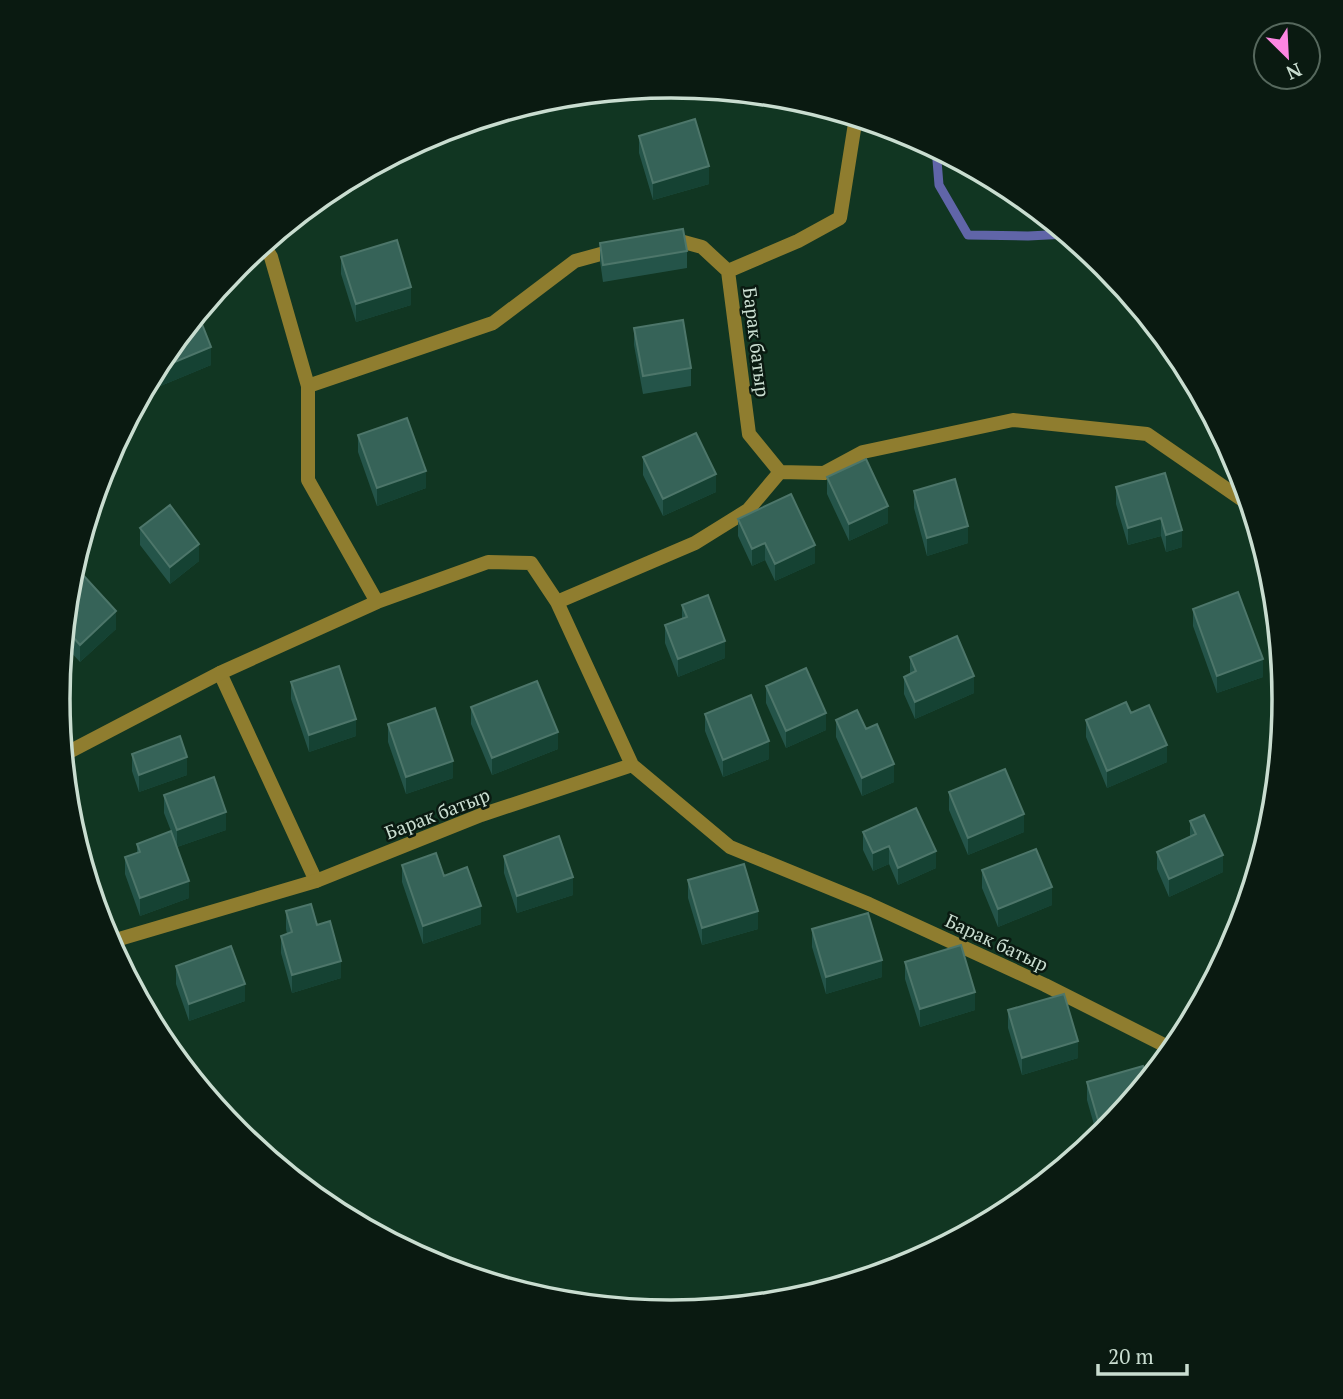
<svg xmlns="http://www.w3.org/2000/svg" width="1343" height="1399" font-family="'PT Serif',serif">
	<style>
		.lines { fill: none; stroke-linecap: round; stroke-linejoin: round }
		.stream { stroke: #6065a8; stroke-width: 9 }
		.lane { stroke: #8f7d2f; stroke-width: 14 }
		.street { stroke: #8f7d2f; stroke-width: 14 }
		.wall { fill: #245449 }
		.shaded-wall { fill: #154233 }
		.building { fill: #366358; stroke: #4d766a; stroke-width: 2 }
		.labels { text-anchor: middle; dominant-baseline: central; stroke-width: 5; stroke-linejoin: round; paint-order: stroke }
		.street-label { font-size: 19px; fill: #c9ddd0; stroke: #0a1a11 }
		.rim { fill: none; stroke: #c9ddd0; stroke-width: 3.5 }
	</style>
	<rect width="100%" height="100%" fill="#113622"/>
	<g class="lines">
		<path class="stream" d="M936,148L939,185L968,235L1028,236L1068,234"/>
		<path class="lane" d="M220,673L316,881"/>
		<path class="street" d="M669,238L702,247L728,271L749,434L780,472L824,473L863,452L1013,420L1147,434L1247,503L1253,511
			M263,244L271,257L308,386L493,323L575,261L619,249
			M728,271L798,241L840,218L856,117
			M308,386V480L377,602L488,562L531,563L557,602L632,765
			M557,602L695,543L748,510L780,472
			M63,755L220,673L377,602
			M1274,811L1276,754L1281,739
			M109,942L316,881L481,815L632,765L730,847L869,904L1045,985L1174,1050"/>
	</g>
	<path class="wall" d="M639,136L709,184L653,200L639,153Z
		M600,243L687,251V268L603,282L600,261Z
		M341,257L411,305L356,322L341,274Z
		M634,328L691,368V386L643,394L634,345Z
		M161,358L211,365L158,387L153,375Z
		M358,435L426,488L377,506L358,452Z
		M643,457L716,492L663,516L643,475Z
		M1165,473L1182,547L1166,552L1161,536L1128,545L1116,504V487Z
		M827,477L888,523L849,541L827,494Z
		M914,491L968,543L927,556L914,508Z
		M738,519L815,563L775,581L765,560L752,566L738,536Z
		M140,528L199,561L170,584L140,545Z
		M69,588L116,629L80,662L63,644Z
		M682,605L725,658L678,677L665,643V625L682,619Z
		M1193,609L1263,677L1217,693L1193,626Z
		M910,657L974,693L915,719L904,694V677L910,674Z
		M291,682L356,736L309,752L291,699Z
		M766,686L826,730L786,748L766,703Z
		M471,707L558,749L492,775L471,724Z
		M1131,713L1167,762L1107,788L1086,737V720Z
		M705,714L769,759L723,777L705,731Z
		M836,720L866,729L894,782L862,796L836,737Z
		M388,724L453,778L406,794L388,742Z
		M132,754L187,775L139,792L132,771Z
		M949,792L1024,832L968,855L949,810Z
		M164,795L226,830L177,847L189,898L140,916L125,874V857L137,853V844L171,831L164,813Z
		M1190,821L1223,872L1169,897L1157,869V852L1190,837Z
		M863,832L936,868L898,885L889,864L873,871L863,850Z
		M504,856L573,895L517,913L504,873Z
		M402,865L444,876L481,924L423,944L402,882Z
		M982,870L1052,905L998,927L982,888Z
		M688,880L758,929L702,945L688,898Z
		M286,911L317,925L341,978L292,993L281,953V936L287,934L286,929Z
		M812,929L882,977L826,994L812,947Z
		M905,962L975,1010L920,1027L905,979Z
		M176,966L245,1001L189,1021L176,984Z
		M1008,1010L1078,1058L1022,1075L1008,1028Z
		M1087,1082L1105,1134L1098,1139L1087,1100Z"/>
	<path class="shaded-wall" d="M709,166V184L653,200V183Z
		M411,287V305L356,322V304Z
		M211,347V365L158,387V369Z
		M426,471V488L377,506V488Z
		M716,474V492L663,516V499Z
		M888,506V523L849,541V524Z
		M1161,518V536L1128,545V528Z
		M968,526V543L927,556V538Z
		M1182,530V547L1166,552V535Z
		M765,543V560L752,566V549Z
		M199,544V561L170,584V567Z
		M815,545V563L775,581V564Z
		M116,611V629L80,662V645Z
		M725,641V658L678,677V659Z
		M1263,659V677L1217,693V676Z
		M974,676V693L915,719V702Z
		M826,713V730L786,748V731Z
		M356,719V736L309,752V735Z
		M558,732V749L492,775V758Z
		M769,741V759L723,777V760Z
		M1167,745V762L1107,788V771Z
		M187,757V775L139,792V775Z
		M453,761V778L406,794V777Z
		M894,764V782L862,796V778Z
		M226,812V830L177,847V830Z
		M1024,814V832L968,855V838Z
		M889,846V864L873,871V853Z
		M936,851V868L898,885V868Z
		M1223,855V872L1169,897V879Z
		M573,877V895L517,913V896Z
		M189,881V898L140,916V898Z
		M1052,887V905L998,927V909Z
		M481,906V924L423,944V926Z
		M101,909V924L97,911Z
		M758,911V929L702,945V928Z
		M882,960V977L826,994V977Z
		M341,961V978L292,993V975Z
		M245,984V1001L189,1021V1004Z
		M975,992V1010L920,1027V1009Z
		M1078,1041V1058L1022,1075V1058Z
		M1111,1127L1105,1134L1101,1137V1130Z"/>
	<path class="building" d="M695,119L709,166L653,183L639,136Z
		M683,229L687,251L603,265L600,243Z
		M397,240L411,287L356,304L341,257Z
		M198,314L211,347L158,369L157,367L161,358Z
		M683,320L691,368L643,376L634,328Z
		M407,418L426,471L377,488L358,435Z
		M696,433L716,474L663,499L643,457Z
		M866,459L888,506L849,524L827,477Z
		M1165,473L1182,530L1166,535L1161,518L1128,528L1116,487Z
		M955,479L968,526L927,538L914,491Z
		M791,494L815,545L775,564L765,543L752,549L738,519Z
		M170,505L199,544L170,567L140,528Z
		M83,575L116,611L80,645L65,628L69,588Z
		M1238,592L1263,659L1217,676L1193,609Z
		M708,595L725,641L678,659L665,625L687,617L682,605Z
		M957,636L974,676L915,702L904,677L916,671L910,657Z
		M339,666L356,719L309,735L291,682Z
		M806,668L826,713L786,731L766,686Z
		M537,681L558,732L492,758L471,707Z
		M751,695L769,741L723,760L705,714Z
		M1126,702L1131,713L1149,705L1167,745L1107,771L1086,720Z
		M435,708L453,761L406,777L388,724Z
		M857,710L866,729L877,724L894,764L862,778L836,720Z
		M180,736L187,757L139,775L132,754Z
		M1005,769L1024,814L968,838L949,792Z
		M214,777L226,812L177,830L164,795Z
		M916,808L936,851L898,868L889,846L873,853L863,832Z
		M1204,815L1223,855L1169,879L1157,852L1196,834L1190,821Z
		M171,831L189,881L140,898L125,857L140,852L137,844Z
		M559,836L573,877L517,896L504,856Z
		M1036,849L1052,887L998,909L982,870Z
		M80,853H82L101,909L97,911Z
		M436,853L444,876L467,867L481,906L423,926L402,865Z
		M744,864L758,911L702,928L688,880Z
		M311,904L317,925L330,921L341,961L292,975L281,936L292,932L286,911Z
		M868,913L882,960L826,977L812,929Z
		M961,945L975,992L920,1009L905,962Z
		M231,946L245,984L189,1004L176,966Z
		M1064,994L1078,1041L1022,1058L1008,1010Z
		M1143,1066L1147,1082L1111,1127L1101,1130L1087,1082Z"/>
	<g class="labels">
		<g class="street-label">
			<text transform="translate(757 342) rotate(83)">Барак батыр</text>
			<text transform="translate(437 813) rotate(-21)">Барак батыр</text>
			<text transform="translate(997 942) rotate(25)">Барак батыр</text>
		</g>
	</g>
	<path d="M0 0H1343V1399H0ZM70 699a601 601 0 1 1 1202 0a601 601 0 1 1-1202 0Z" fill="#0a1a11" fill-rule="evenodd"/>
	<path class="rim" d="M70 699a601 601 0 1 1 1202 0a601 601 0 1 1-1202 0Z"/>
	<g transform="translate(1287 56) rotate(156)"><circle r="33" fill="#0a1a11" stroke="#56685d" stroke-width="2"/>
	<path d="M0-5L12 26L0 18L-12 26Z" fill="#fd86e2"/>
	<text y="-10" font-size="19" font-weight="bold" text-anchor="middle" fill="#c9ddd0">N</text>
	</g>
	<path d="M1098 1364v10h89v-10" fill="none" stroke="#c9ddd0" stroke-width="3.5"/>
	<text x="1108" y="1364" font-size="21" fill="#c9ddd0" stroke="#0a1a11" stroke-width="5" paint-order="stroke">20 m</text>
</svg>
